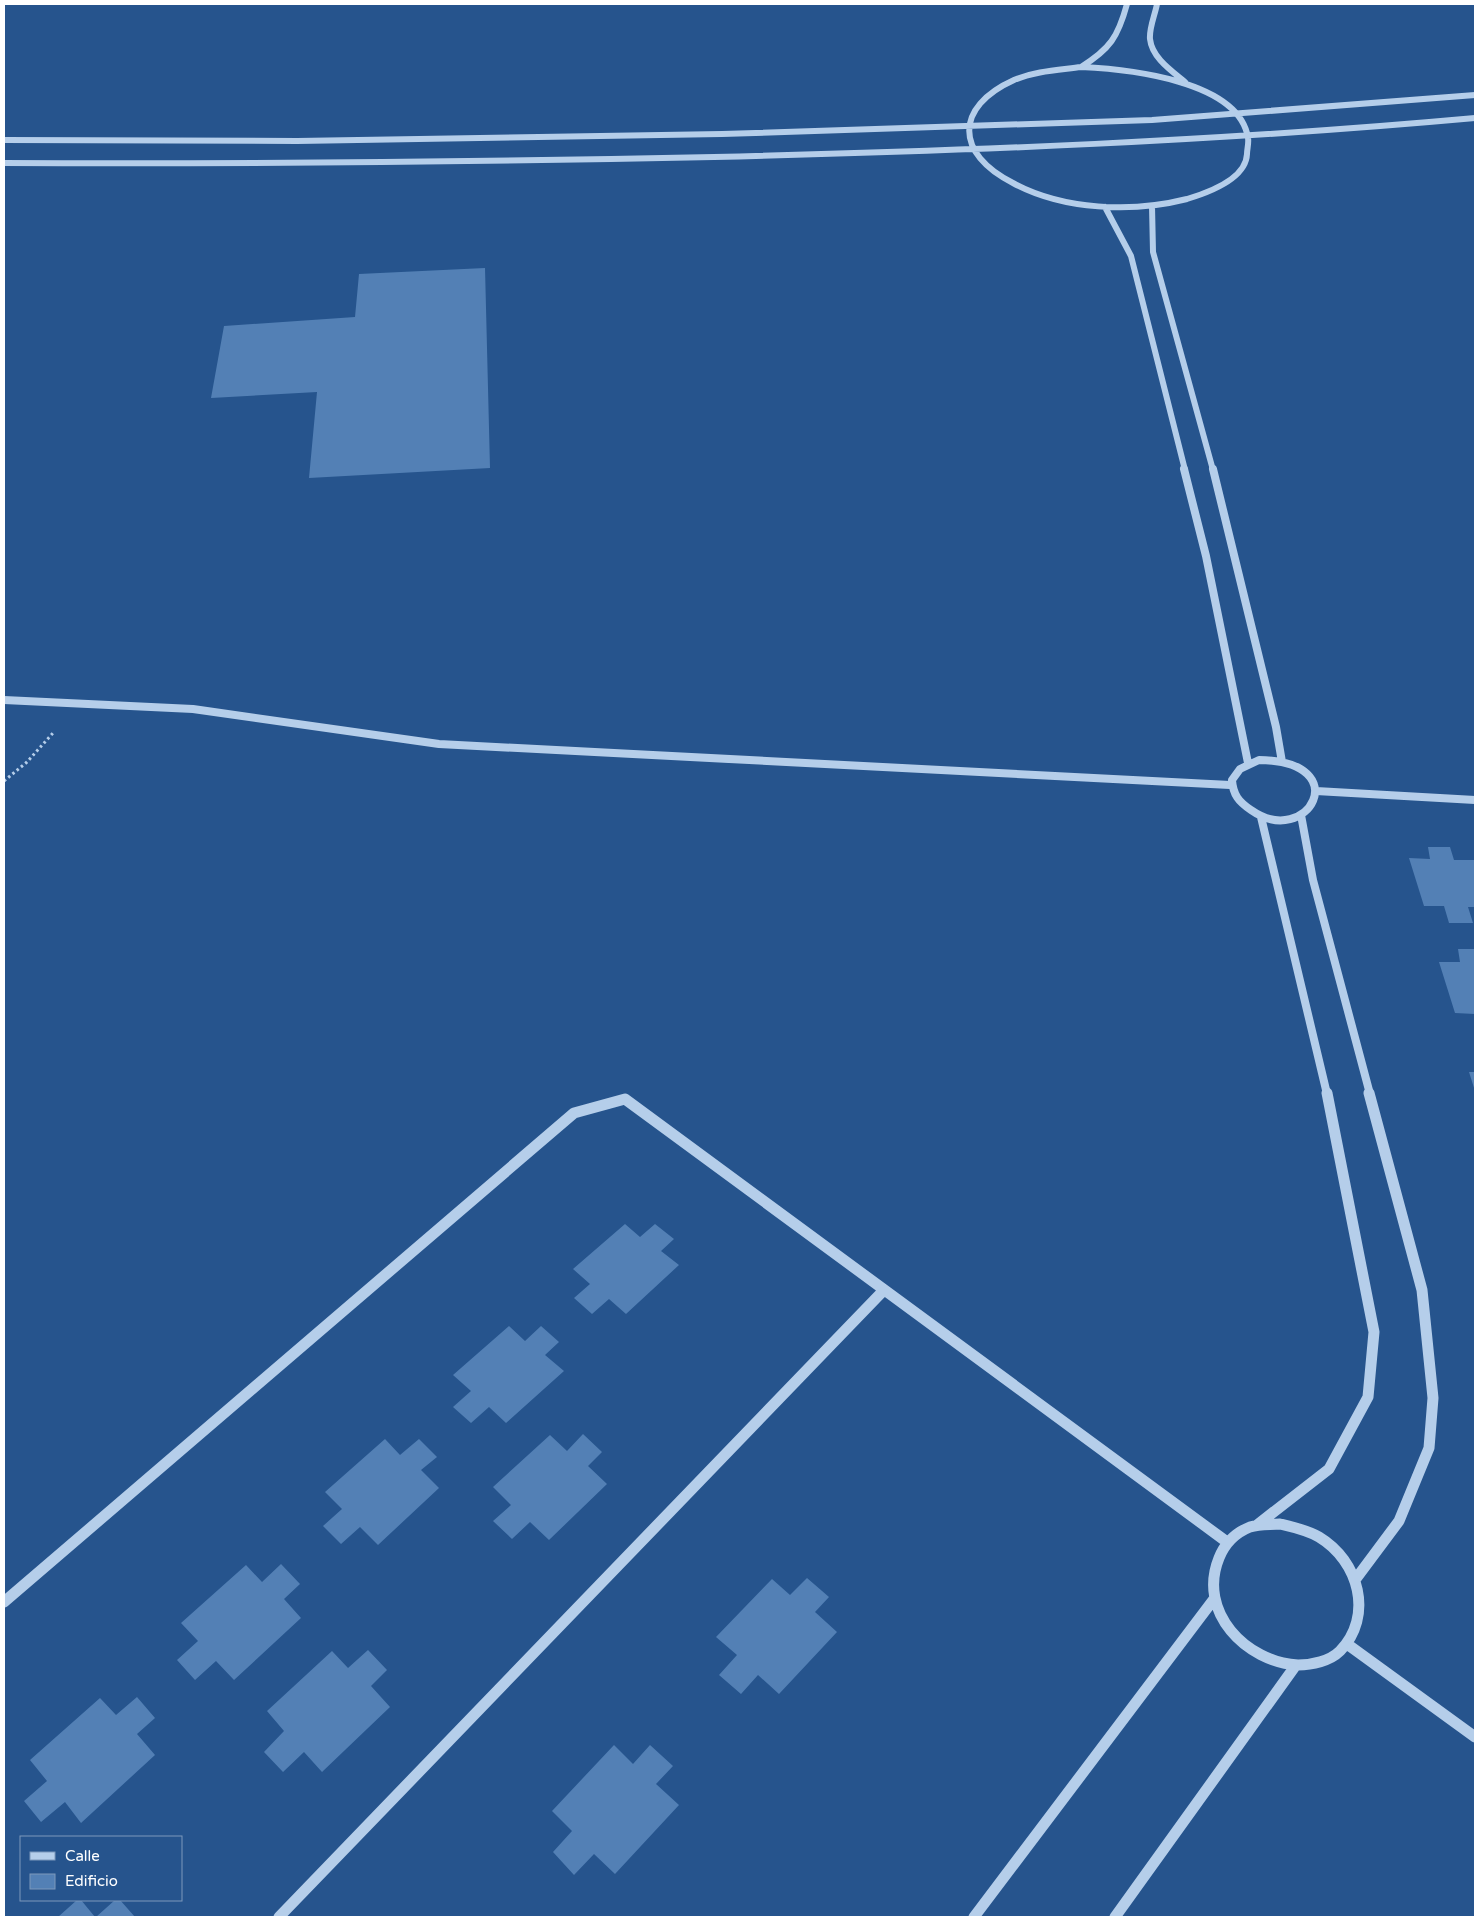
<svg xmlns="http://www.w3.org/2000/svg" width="1479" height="1921" font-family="'Varela Round',sans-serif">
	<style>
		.building { fill: #5380b5 }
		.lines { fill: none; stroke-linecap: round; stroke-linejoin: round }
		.path { stroke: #b5ceea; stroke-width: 3; stroke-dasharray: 2.5 3; stroke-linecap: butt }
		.minor-far2 { stroke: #b5ceea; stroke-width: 6 }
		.minor-far1 { stroke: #b5ceea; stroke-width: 8 }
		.minor { stroke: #b5ceea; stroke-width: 11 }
	</style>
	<rect width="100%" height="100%" fill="#26548d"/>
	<path class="building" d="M485,268L490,468L309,478L317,392L211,398L224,326L355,317L359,274Z
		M1428,847H1450L1454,860H1475V907H1468L1473,923H1449L1444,906H1424L1409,858L1430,859Z
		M1458,949H1475V1014L1455,1013L1439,962H1460Z
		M1469,1072H1475V1091Z
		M625,1224L640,1237L655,1224L674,1239L661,1251L679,1265L626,1314L609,1299L592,1314L574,1298L590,1284L573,1269Z
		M509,1326L525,1341L541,1326L559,1342L545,1355L564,1371L506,1423L489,1407L471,1423L453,1407L471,1391L453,1375Z
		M583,1434L602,1452L588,1466L607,1484L549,1540L530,1522L512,1539L493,1521L511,1505L493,1487L550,1435L567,1451Z
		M385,1439L400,1455L419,1439L437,1457L421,1470L439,1488L378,1545L360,1527L341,1544L323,1526L342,1509L325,1492Z
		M281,1564L300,1584L284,1599L301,1618L234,1680L216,1661L195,1680L177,1660L198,1641L181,1623L246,1565L262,1582Z
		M807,1578L829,1597L815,1612L837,1632L779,1694L758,1675L741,1694L719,1675L737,1655L716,1637L772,1579L790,1595Z
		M368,1650L387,1670L371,1686L390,1707L322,1772L304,1752L283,1772L264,1752L284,1731L267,1711L332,1651L348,1668Z
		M137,1697L155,1718L137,1734L155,1755L81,1823L65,1802L41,1822L24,1801L47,1781L30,1760L100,1698L116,1715Z
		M614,1745L633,1764L650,1745L673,1766L656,1784L679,1805L615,1874L594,1854L574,1875L553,1852L572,1831L552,1811Z
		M77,1900H81L95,1917H58Z
		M115,1900H120L135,1917H96Z"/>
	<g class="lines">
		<path class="path" d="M4,781L27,762L53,733"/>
		<path class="minor-far2" d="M1157,4C1155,15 1149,28 1150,39C1152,58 1172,71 1185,82
			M1081,67C1126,69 1239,80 1248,138C1249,143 1247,149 1247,154C1246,179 1207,193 1187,199C1132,213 1063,210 1013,183C955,154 954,107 1014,80C1035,71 1059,70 1081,67Z
			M1081,67C1110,49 1118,37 1127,4
			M4,140L297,141L722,134L1152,120L1475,95
			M4,163C241,164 477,162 714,157C968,151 1222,141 1475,118
			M1152,206L1153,252L1213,470
			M1105,207L1131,256L1185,470"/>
		<path class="minor-far1" d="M1184,469L1206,556L1248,763
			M1213,469L1276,727L1282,762
			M4,700L193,709L439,744L1230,785
			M1259,760C1357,761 1308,850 1251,810C1239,802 1233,795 1232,780L1240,769Z
			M1316,791L1475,800
			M1301,815L1313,880L1370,1094
			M1261,817L1327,1094"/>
		<path class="minor" d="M1280,1524C1293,1527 1307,1530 1319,1537C1359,1561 1374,1616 1340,1651C1330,1661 1312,1665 1298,1665C1246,1662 1197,1612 1219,1558C1225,1543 1235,1533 1250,1527C1260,1524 1270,1525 1280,1524Z
			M1257,1525L1329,1469L1368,1397L1374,1332L1327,1093
			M1355,1580L1399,1521L1429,1448L1433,1398L1422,1290L1369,1093
			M4,1602L574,1113L625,1099L1227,1542
			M1347,1644L1475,1737
			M279,1917L884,1290
			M974,1917L1214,1599
			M1115,1917L1296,1665"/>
	</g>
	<rect width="1479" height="1921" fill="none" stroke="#ffffff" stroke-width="10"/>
	<rect x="20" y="1836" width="162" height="65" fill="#26548d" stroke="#7d98bb"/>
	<rect x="30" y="1852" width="25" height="8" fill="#b5ceea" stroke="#7d98bb"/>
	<text x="65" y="1861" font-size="15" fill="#ffffff">Calle</text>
	<rect x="30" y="1874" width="25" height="15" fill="#5380b5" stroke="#7d98bb"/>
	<text x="65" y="1886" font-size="15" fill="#ffffff">Edificio</text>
</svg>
